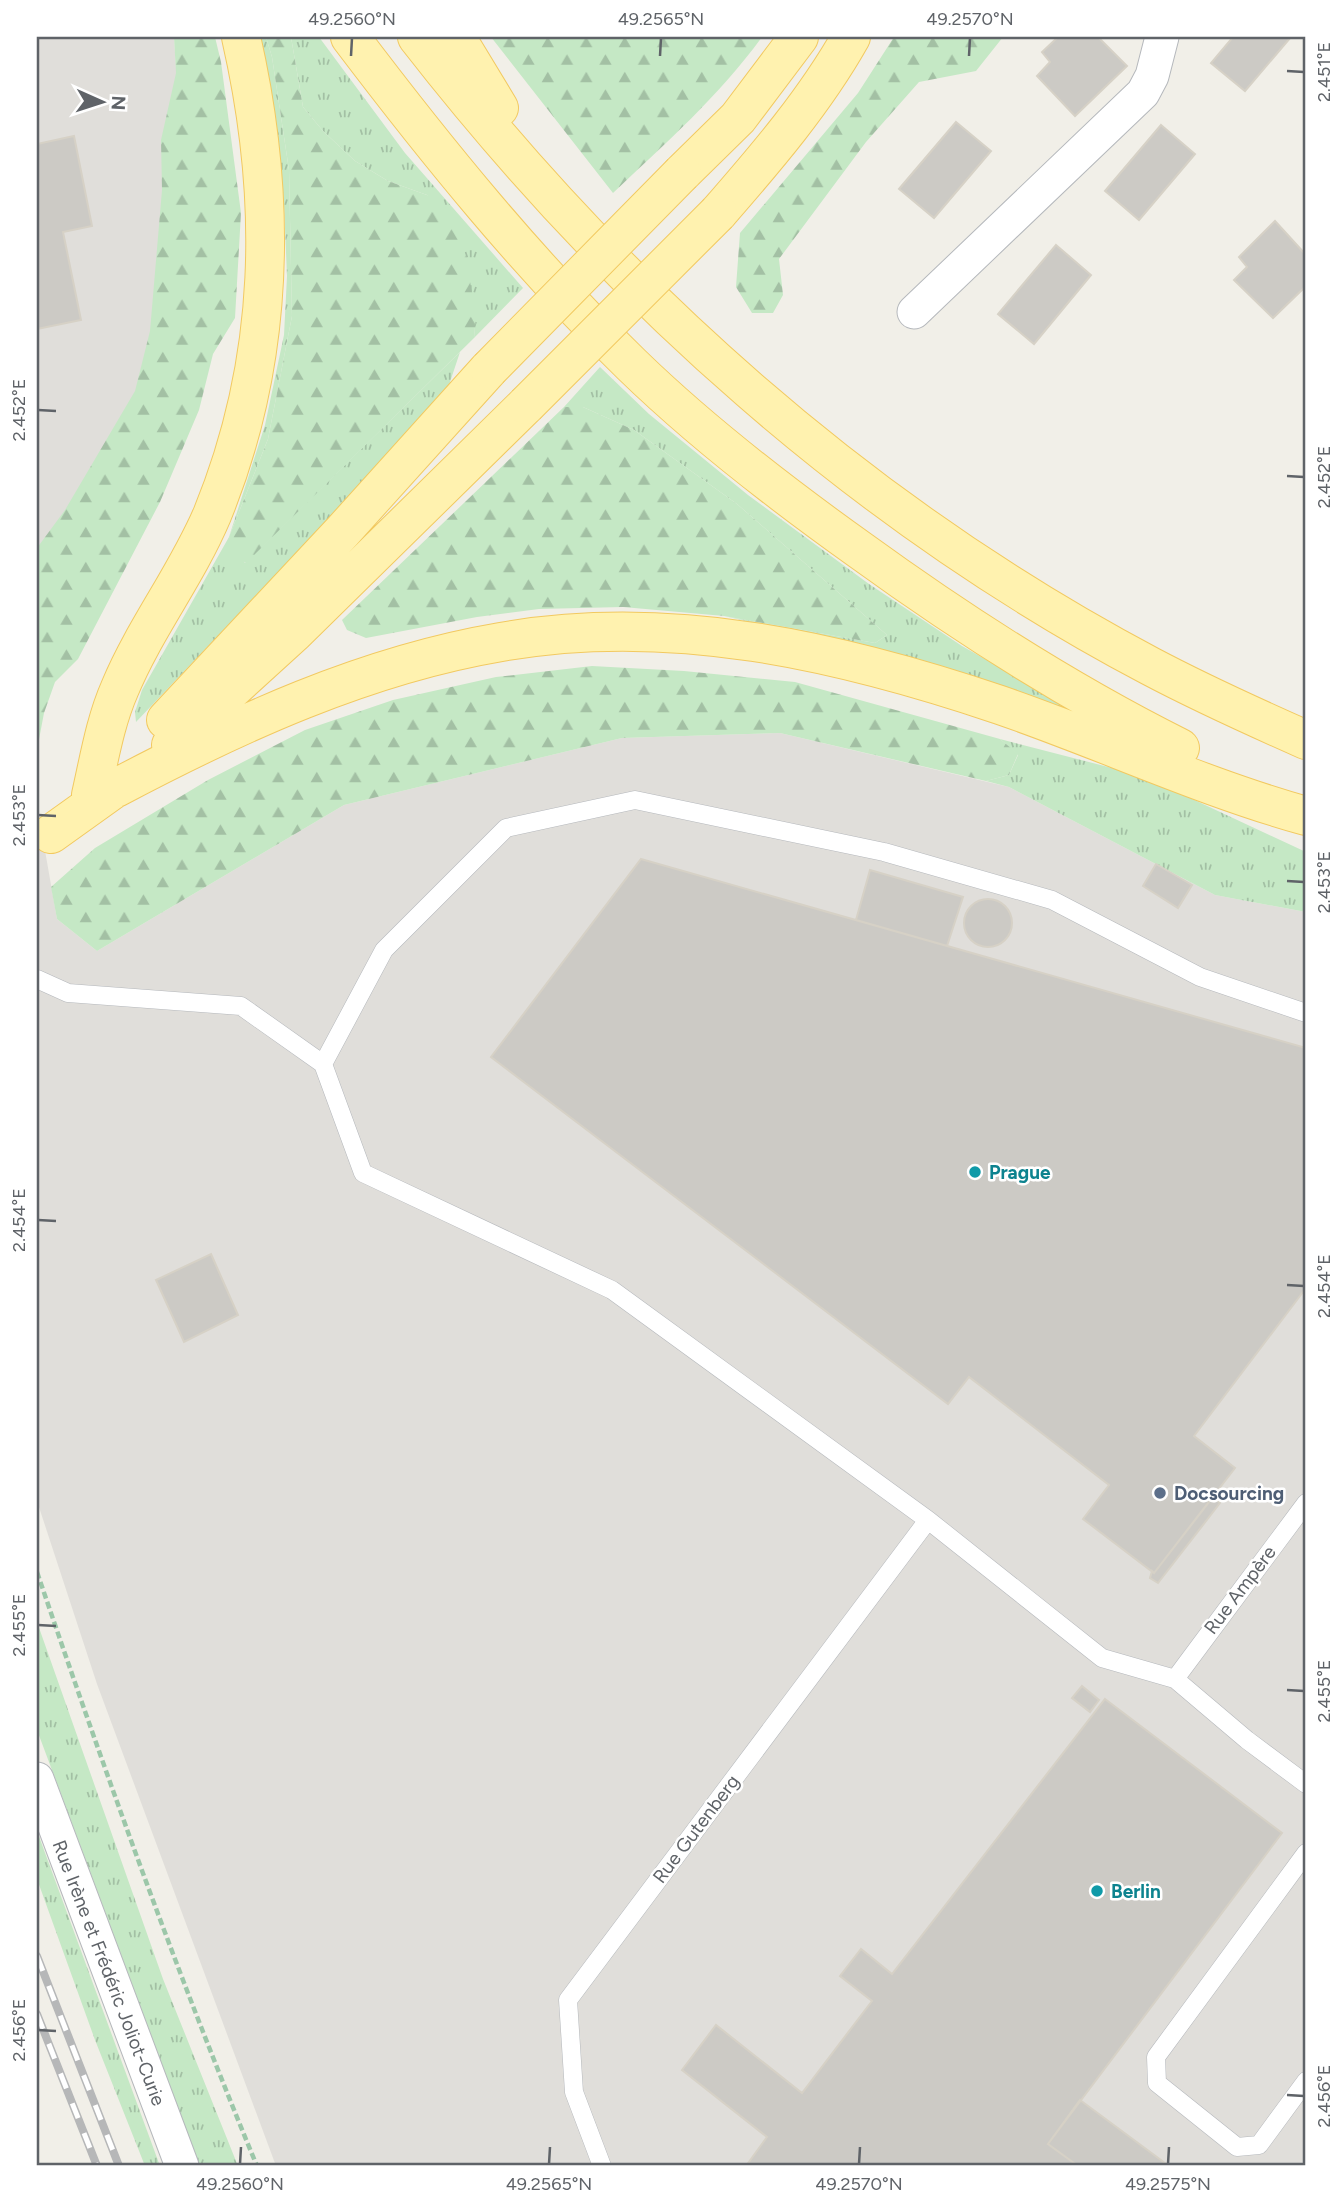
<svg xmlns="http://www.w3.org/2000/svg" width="1343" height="2203" font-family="Figtree,sans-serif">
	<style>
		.industrial { fill: #e0deda }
		.grass { fill: url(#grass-tufts) }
		.forest { fill: url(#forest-firs) }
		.building { fill: #cccac5; stroke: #d6d1c6; stroke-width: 2 }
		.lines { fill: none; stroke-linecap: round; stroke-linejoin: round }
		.lane-casing { stroke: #b5b8bc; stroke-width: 19 }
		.street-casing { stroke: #b5b8bc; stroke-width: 35 }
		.primary-casing { stroke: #f2c960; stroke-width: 40 }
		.path { stroke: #9cc7a9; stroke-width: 4.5; stroke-dasharray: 7 3.5; stroke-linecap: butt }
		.lane { stroke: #fff; stroke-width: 18 }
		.street { stroke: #fff; stroke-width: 33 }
		.primary { stroke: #fff2af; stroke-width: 38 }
		.rail-casing { stroke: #b6b7b8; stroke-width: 8 }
		.rail { stroke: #fff; stroke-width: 5; stroke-dasharray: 16; stroke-linecap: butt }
		.primary-bridge-casing { stroke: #f2c960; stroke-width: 40; stroke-linecap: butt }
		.primary-bridge { stroke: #fff2af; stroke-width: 38 }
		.ticks { fill: none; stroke: #5f6368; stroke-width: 2.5 }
		.culture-dot { fill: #0f9aa8; stroke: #fff; stroke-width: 2.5 }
		.service-dot { fill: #5c6f8a; stroke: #fff; stroke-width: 2.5 }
		.labels { text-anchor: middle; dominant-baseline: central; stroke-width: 5; stroke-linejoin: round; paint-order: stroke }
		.culture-label { font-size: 19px; font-weight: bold; fill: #0d838f; stroke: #fff; text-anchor: start }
		.service-label { font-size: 19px; font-weight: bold; fill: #4e5e75; stroke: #fff; text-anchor: start }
		.street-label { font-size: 19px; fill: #5f6368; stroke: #fff }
		.neatline { fill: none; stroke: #5f6368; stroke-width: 2.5 }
		.ticks-label { font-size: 18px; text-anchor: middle; fill: #5f6368 }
	</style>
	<defs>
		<pattern id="grass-tufts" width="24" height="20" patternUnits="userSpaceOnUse" patternTransform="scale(1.75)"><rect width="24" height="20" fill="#c5e8c5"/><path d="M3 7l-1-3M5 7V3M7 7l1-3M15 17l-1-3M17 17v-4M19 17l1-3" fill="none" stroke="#a3c0a4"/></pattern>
		<pattern id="forest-firs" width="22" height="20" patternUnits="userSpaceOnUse" patternTransform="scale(1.75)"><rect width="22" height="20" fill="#c5e8c5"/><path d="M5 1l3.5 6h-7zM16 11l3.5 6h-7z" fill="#a3c0a4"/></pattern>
	</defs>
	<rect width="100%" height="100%" fill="#f1efe8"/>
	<path class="industrial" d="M37,37H174L183,178L147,403L37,617Z
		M780,733L1009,787L1215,895L1306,912V2166H276L97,1684L37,1501V805L57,919L97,951L344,805L622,738Z"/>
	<path class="grass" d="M258,37H266L272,57L289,170L292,316L268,439L229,537L245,563L460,352L445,397L136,722L135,712L142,690L229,537L265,425L284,335L287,276L284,204L277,129Z
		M291,37H319L405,153L523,288L474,338C479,284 450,243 427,195L388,181L355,161L323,131L303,107Z
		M600,367L649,414L748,495L869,584L962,646L1091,719L875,650L724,616L875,643L887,635L737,504L634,430L583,407H564Z
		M1000,739L1143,776L1306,852V912L1215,895L1009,787L986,781L1009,775L1018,755Z
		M37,1622L163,1979L238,2166H200L37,1730Z
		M37,1831L160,2166H145L95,2040L37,1879Z"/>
	<path class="forest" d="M174,37H215L221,62L241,213L235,318L213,354L199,410L160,502L78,659L55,682L44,713L37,750V548L65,510L135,391L150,331L162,190L161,140L176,73Z
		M266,37H291L303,107L323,131L355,161L388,181L427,195L455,221L465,253L476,315L474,338L246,563L233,555L229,537L268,439L292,316L289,170L272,57Z
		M491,37H762C719,96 666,143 613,193Z
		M894,37H1003L976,71L919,82L866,142L779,259L783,295L773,313H752L736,287L740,233L858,93Z
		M564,407H583L634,430L737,504L887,635L875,643L724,616L623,607L539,609L477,617L366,638L347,630L342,620Z
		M592,666L684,671L795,682L1000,739L1018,754L1009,775L986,781L780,733L622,738L344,805L97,951L57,919L51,887L95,848L208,780L305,730L393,700L496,677Z"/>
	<path class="building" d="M1058,37H1098L1127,66L1075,116L1037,76L1050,62L1042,52Z
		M1233,37H1291L1245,91L1211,63Z
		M956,122L991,151L934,218L899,189Z
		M1161,125L1195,154L1139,220L1105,191Z
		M74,136L92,226L63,232L81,320L37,329V144Z
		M1275,221L1306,255V286L1273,318L1234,280L1247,267L1239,257Z
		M1056,245L1091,275L1034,344L998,314Z
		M641,859L1306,1048V1288L1194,1436L1235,1468L1154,1573L1083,1519L1109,1485L969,1377L948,1404L491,1057Z
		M1156,864L1192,885L1178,908L1143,886Z
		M870,870L963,897L947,946L856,920Z
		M964 923a24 24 0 1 1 48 0a24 24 0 1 1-48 0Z
		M211,1254L238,1315L184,1342L156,1280Z
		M1213,1497L1220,1503L1158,1583L1150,1578L1152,1571L1154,1573Z
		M1082,1686L1099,1700L1090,1712L1072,1698Z
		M1105,1699L1282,1833L1048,2144L1078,2166H746L767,2137L682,2070L716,2025L802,2093L872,2001L840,1976L861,1949L892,1974Z
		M1080,2100L1169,2166H1078L1048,2144Z"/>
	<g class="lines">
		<defs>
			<path id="lane" d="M37,979L68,993L241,1006L323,1064L363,1173L612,1290L928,1520L1102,1658L1175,1679L1247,1740L1306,1784
				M323,1064L384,950L506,828L635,800L884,852L1052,900L1200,977L1306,1013
				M1175,1679L1306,1503
				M1306,1853L1156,2057L1157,2083L1237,2147L1259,2145L1306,2081
				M602,2166L574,2092L568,2000L928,1520"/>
			<path id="street" d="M914,312L1143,93L1152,76L1162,37
				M37,1779L182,2166"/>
			<path id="primary" d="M350,37C437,152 528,264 632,365C702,433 780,493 860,550C962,624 1068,692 1180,748
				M417,37C616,293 862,514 1150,666C1201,693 1254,717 1306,740
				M456,37L499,108
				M682,173L738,118L799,37
				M718,213C766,158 815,101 851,37
				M166,720L342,532L489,369
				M171,745L294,633L526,405
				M116,788C237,724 365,665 501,642C670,612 840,651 1000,705C1102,740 1202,787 1306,816
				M91,795C99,760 105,722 120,688C145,628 186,576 212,515C276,359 278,199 241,37
				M51,834L118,786"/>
		</defs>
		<use href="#lane" class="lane-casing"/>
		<use href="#street" class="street-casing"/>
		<use href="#primary" class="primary-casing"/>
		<path class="path" d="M37,1572C105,1772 176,1971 257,2166"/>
		<use href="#lane" class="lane"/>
		<use href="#street" class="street"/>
		<use href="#primary" class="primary"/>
		<defs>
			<path id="rail" d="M37,1956L119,2166
				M37,2014L97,2166"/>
		</defs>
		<use href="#rail" class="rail-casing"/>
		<use href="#rail" class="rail"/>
		<defs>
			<path id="primary-bridge" d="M489,369L682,173
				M526,405L718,213"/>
		</defs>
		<use href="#primary-bridge" class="primary-bridge-casing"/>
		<use href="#primary-bridge" class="primary-bridge"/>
	</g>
	<path class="ticks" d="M351,56L352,38M660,56L661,38M969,56L970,38M1287,71L1304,72M38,410L56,411M1287,476L1304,477M38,815L56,816M1287,881L1304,882M38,1220L56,1221M1287,1285L1304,1286M38,1625L56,1626M1287,1690L1304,1691M38,2030L56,2031M1287,2095L1304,2096M240,2164L241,2147M549,2164L550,2147M859,2164L860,2147M1168,2164L1169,2147"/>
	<g class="culture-dot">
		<circle cx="975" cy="1172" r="7"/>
		<circle cx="1097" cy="1891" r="7"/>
	</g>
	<circle class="service-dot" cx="1160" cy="1493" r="7"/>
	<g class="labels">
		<g class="culture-label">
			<text x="989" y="1172">Prague</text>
			<text x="1111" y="1891">Berlin</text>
		</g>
		<g class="service-label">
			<text x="1174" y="1493">Docsourcing</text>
		</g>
		<g class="street-label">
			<text transform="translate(1240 1590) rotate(-53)">Rue Ampère</text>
			<text transform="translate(696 1829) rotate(-53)">Rue Gutenberg</text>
			<text transform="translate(109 1973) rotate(69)">Rue Irène et Frédéric Joliot-Curie</text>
		</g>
	</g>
	<rect width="1343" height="2203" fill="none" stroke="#ffffff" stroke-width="77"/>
	<g transform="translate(102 102) rotate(93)" stroke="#ffffff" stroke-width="5" paint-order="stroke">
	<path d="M0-5L12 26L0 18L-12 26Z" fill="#5f6368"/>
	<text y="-10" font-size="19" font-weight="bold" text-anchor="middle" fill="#5f6368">N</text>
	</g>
	<rect x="38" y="38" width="1266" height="2126" class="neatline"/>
	<g class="ticks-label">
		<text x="352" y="25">49.2560°N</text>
		<text x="661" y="25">49.2565°N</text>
		<text x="970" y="25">49.2570°N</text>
		<text transform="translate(1324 72) rotate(-90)" y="6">2.451°E</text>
		<text transform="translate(19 410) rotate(-90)" y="6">2.452°E</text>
		<text transform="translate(1324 477) rotate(-90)" y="6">2.452°E</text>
		<text transform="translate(19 815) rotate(-90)" y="6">2.453°E</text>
		<text transform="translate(1324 882) rotate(-90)" y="6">2.453°E</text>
		<text transform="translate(19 1220) rotate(-90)" y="6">2.454°E</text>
		<text transform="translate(1324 1286) rotate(-90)" y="6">2.454°E</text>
		<text transform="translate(19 1625) rotate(-90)" y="6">2.455°E</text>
		<text transform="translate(1324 1691) rotate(-90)" y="6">2.455°E</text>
		<text transform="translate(19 2030) rotate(-90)" y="6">2.456°E</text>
		<text transform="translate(1324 2096) rotate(-90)" y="6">2.456°E</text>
		<text x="240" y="2190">49.2560°N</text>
		<text x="549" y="2190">49.2565°N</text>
		<text x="859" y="2190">49.2570°N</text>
		<text x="1168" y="2190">49.2575°N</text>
	</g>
</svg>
